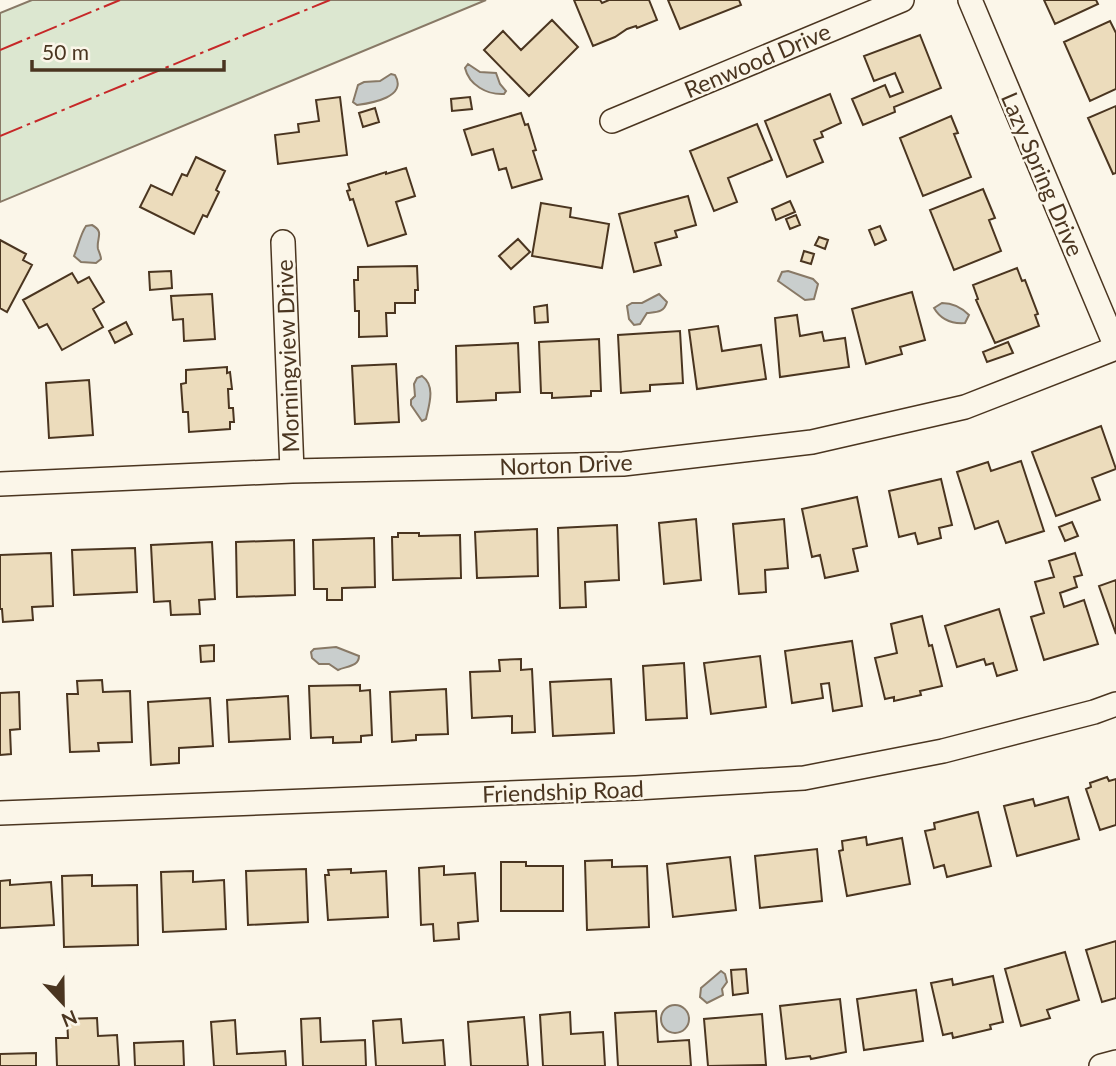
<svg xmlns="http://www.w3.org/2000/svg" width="1116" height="1066" font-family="Lato,sans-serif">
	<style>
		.green { fill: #dce7d0; stroke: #887966; stroke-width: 2 }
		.water { fill: #c9cecd; stroke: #887966; stroke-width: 2 }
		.building { fill: #ecdcbc; stroke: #4a3520; stroke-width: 2 }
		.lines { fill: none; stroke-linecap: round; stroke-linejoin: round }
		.minor-casing { stroke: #4a3520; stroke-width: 26 }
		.minor { stroke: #fbf6e9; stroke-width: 23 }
		.power { stroke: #c62828; stroke-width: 2; stroke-dasharray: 24 5 3.5 5; stroke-linecap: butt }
		.labels { text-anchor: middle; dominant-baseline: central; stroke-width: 5; stroke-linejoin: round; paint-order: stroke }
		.street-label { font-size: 23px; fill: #4a3520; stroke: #fbf6e9 }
	</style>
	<rect width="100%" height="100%" fill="#fbf6e9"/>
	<path class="green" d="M32,0H486L0,202V13Z"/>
	<path class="water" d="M468,64L480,72L496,73L500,84L506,91L504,94C487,95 469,85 465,68Z
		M391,74L395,75C408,97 372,103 357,105L353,102L358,85L364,82L380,81Z
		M92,225C105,232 96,238 98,249C99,252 101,256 101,259L96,263L81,262L74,256C78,246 81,233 86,226Z
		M788,271L813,279L818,284L814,299L805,300L778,281L782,272Z
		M659,294L667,302C664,313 656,312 647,313L640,324L634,325L629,319L627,306L632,303H642Z
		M942,303C953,303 961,307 969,315L965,323C952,324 941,320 934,308Z
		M422,376C436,386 429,405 426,419L422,421L411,405V400L415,396L414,384L417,378Z
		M336,647L359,656C359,667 346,666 338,670L329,664H319L312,658L311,652L314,649Z
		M721,971L725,974L727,982L722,989L723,995L707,1003L700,997L701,988Z
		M661 1019a14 14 0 1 1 28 0a14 14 0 1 1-28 0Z"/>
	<path class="building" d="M574,0H600L602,3L609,0H649L657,20L637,28L636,26L627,29L615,37L593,46Z
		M668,0H739L741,5L680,29Z
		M1044,0H1096L1098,4L1055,24Z
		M552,20L578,47L529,96L484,50L503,31L521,50Z
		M1110,21L1116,33V89L1090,101L1064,42Z
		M920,35L941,88L894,107L895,112L863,125L852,99L885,85L890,97L903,92L895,73L874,81L864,56Z
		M830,94L841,123L821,132L823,137L814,140L823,162L787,177L765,121Z
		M340,97L347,155L278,164L275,135L299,132L298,124L319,121L316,100Z
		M470,97L472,109L452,111L451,99Z
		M1116,106V173L1113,174L1088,118Z
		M375,108L379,122L363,127L359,113Z
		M521,113L525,125L528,124L536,150L533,151L542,179L512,188L506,168L499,170L493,149L472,155L464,130Z
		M951,116L958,133L954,134L971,177L923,196L900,138Z
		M757,124L772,160L728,178L737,202L714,211L690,151Z
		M196,157L225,171L216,190L219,192L207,217L203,215L194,234L140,207L151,185L172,195L182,174L187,176Z
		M406,168L415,196L396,202L406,234L368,246L353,199L350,200L347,191L350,190L348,184L386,172V174Z
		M983,189L995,218L989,220L1001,251L954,270L930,210Z
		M688,196L696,225L675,231L677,237L655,243L661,265L634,272L619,214Z
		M790,201L795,212L776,220L772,209Z
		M541,203L571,208L570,217L609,224L602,268L532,256Z
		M796,215L800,225L790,229L786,219Z
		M880,226L886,240L875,245L869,230Z
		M819,237L828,240L825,249L815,245Z
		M518,239L530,252L511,269L499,256Z
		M0,240L26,254L23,260L32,265L7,312L0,308Z
		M804,251L814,254L811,264L801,261Z
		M417,266L418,290H415V303H395V313H386L387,336L359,337V311H355L354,280H358V267Z
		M1017,268L1022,281L1025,280L1038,314L1035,315L1039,326L995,343L976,300L978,299L973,285Z
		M171,271L172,288L150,290L149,272Z
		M72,273L78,283L89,277L104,302L93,309L103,327L62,350L47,324L39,328L23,300Z
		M912,292L925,340L900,347L902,354L866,364L852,309Z
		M212,294L215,339L184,341L183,319L173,320L171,296Z
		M547,305L548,322L535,323L534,307Z
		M797,315L800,336L822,332L824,341L845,338L849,367L780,377L775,318Z
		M126,322L132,334L115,343L109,331Z
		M718,326L722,351L761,345L766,379L697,389L689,330Z
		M680,331L683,383L650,385V391L621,393L618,335Z
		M599,339L601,391H591V396L552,398V393H541L539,342Z
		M1008,342L1013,353L987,362L983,352Z
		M518,343L520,392L496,393V400L457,402L456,346Z
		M396,364L399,422L355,424L352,366Z
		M227,367V373L230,372L232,389H228L229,408H233L234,422H230V429L189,432L188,412H183L181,384L186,383V370Z
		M89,380L93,435L49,438L46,383Z
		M1101,426L1116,469L1092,478L1100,500L1056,516L1032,452Z
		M1021,461L1044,531L1006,543L998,521L975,529L957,472L988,462L991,471Z
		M941,479L952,525L939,528L941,538L918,544L915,533L899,537L889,491Z
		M857,497L867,546L853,549L858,571L825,578L820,555L812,557L802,509Z
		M696,519L701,580L664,584L659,523Z
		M784,519L788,568L765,570L766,592L739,594L733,524Z
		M1072,522L1078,536L1065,541L1059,527Z
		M617,525L619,580L585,582L586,607L560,608L558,528Z
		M537,529L538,576L477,578L475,532Z
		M398,533H419V536L460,535L461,578L393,580L392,537H398Z
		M374,538L375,587L342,588V600H327V589H314L313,540Z
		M294,540L295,595L237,597L236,542Z
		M212,542L215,599L199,600L200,614L171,615L170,601L154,602L151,545Z
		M135,548L137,592L74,595L72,550Z
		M51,553L53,606L32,607L33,620L3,622L2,609H0V555Z
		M1075,553L1082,575L1074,577L1077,587L1060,593L1064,607L1084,600L1098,644L1044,660L1031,617L1044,613L1035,582L1054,577L1049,561Z
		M1116,580V634L1099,586Z
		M999,609L1017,670L997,676L993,663L986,665L984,659L957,667L945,626Z
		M922,616L929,646L932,645L942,686L920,691L921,695L894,701V697L885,699L875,658L897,653L891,624Z
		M852,641L862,706L833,711L829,683L821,684L823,698L792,703L785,651Z
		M214,645V661L201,662L200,646Z
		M760,656L766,707L711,714L704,663Z
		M521,659V670L532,669L535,732L512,733V716L472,718L470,672L500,671L499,660Z
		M684,663L687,718L646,720L643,666Z
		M611,679L614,733L553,736L550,682Z
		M102,680L103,692L130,691L132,742L98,743L99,751L70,752L67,694H78L77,681Z
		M360,685V691L370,690L372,735L361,736V742L333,743V737L311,738L309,686Z
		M446,689L448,734L416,735V740L392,742L390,692Z
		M19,692L20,729L10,730L11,754L0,755V693Z
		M288,696L290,739L229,742L227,700Z
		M210,698L213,746L179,748V763L151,765L148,702Z
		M1107,777L1109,781L1116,779V825L1100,830L1086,789L1091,787L1090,783Z
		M1068,797L1079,839L1017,856L1004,806L1033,799L1035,806Z
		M978,812L991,866L947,877L944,865L934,868L925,831L935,829L934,823Z
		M866,837L867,845L902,838L910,884L847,896L839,851L843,850L842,841Z
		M817,849L822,901L760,908L755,856Z
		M730,857L736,910L673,917L667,864Z
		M612,860V867L647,866L649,927L587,930L585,861Z
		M501,862H526V866H563V911H501Z
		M444,866V875L475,873L478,921L458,923L459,939L434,941L433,924L421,925L419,868Z
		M306,869L308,922L248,925L246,871Z
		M351,869V873L386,871L388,917L328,920L325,875H329L328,870Z
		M193,871V882L224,880L226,929L163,932L161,872Z
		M92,875V886L137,885L138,945L64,947L62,876Z
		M10,880V885L51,882L54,925L0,928V881Z
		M1116,941V998L1102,1002L1086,950Z
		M1065,952L1079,1000L1047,1010L1050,1018L1021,1026L1005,969Z
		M746,969L748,993L733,995L731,970Z
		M993,976L1003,1022L990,1025L991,1029L953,1038L952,1033L943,1035L931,983L952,979L953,985Z
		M916,990L923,1041L864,1050L857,999Z
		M840,999L846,1052L811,1059L810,1056L786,1059L780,1006Z
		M656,1011L658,1042L689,1040L691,1066H618L615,1013Z
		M570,1012L571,1034L603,1032L605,1066H543L540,1015Z
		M762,1014L766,1065L708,1066L704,1019Z
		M524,1017L528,1066H471L468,1022Z
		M97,1018L98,1036L117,1035L119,1066H57L56,1038H68L67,1019Z
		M320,1018L321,1042L365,1040L366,1066H303L301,1019Z
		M401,1019L403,1043L443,1040L445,1066H376L373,1021Z
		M235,1020L237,1054L285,1051L286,1066H214L211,1022Z
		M183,1041L184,1066H135L134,1043Z
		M36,1053V1066H0V1054Z"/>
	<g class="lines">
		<defs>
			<path id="minor" d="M970,0L1116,347
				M612,121L902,0
				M283,242L292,471
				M0,484L292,471L623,464L812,442L965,407L1116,348
				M0,813L636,788L804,778L943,751L1094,712L1116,704
				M1101,1066L1116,1062"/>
		</defs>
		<use href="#minor" class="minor-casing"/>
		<use href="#minor" class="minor"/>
		<path class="power" d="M0,50L120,0
			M0,136L330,0"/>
	</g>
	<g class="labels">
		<g class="street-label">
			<text transform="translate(757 60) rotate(-23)">Renwood Drive</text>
			<text transform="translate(1043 174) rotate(67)">Lazy Spring Drive</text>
			<text transform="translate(287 356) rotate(-92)">Morningview Drive</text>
			<text transform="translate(566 464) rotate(-2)">Norton Drive</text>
			<text transform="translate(563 791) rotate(-2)">Friendship Road</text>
		</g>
	</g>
	<g transform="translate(63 1003) rotate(158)" stroke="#fbf6e9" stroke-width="5" paint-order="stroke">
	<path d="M0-5L12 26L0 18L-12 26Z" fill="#4a3520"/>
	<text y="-10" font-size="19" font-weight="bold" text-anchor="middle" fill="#4a3520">N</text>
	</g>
	<path d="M32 60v10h192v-10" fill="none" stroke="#4a3520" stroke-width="3.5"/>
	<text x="42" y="60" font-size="21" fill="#4a3520" stroke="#fbf6e9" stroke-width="5" paint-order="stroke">50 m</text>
</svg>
